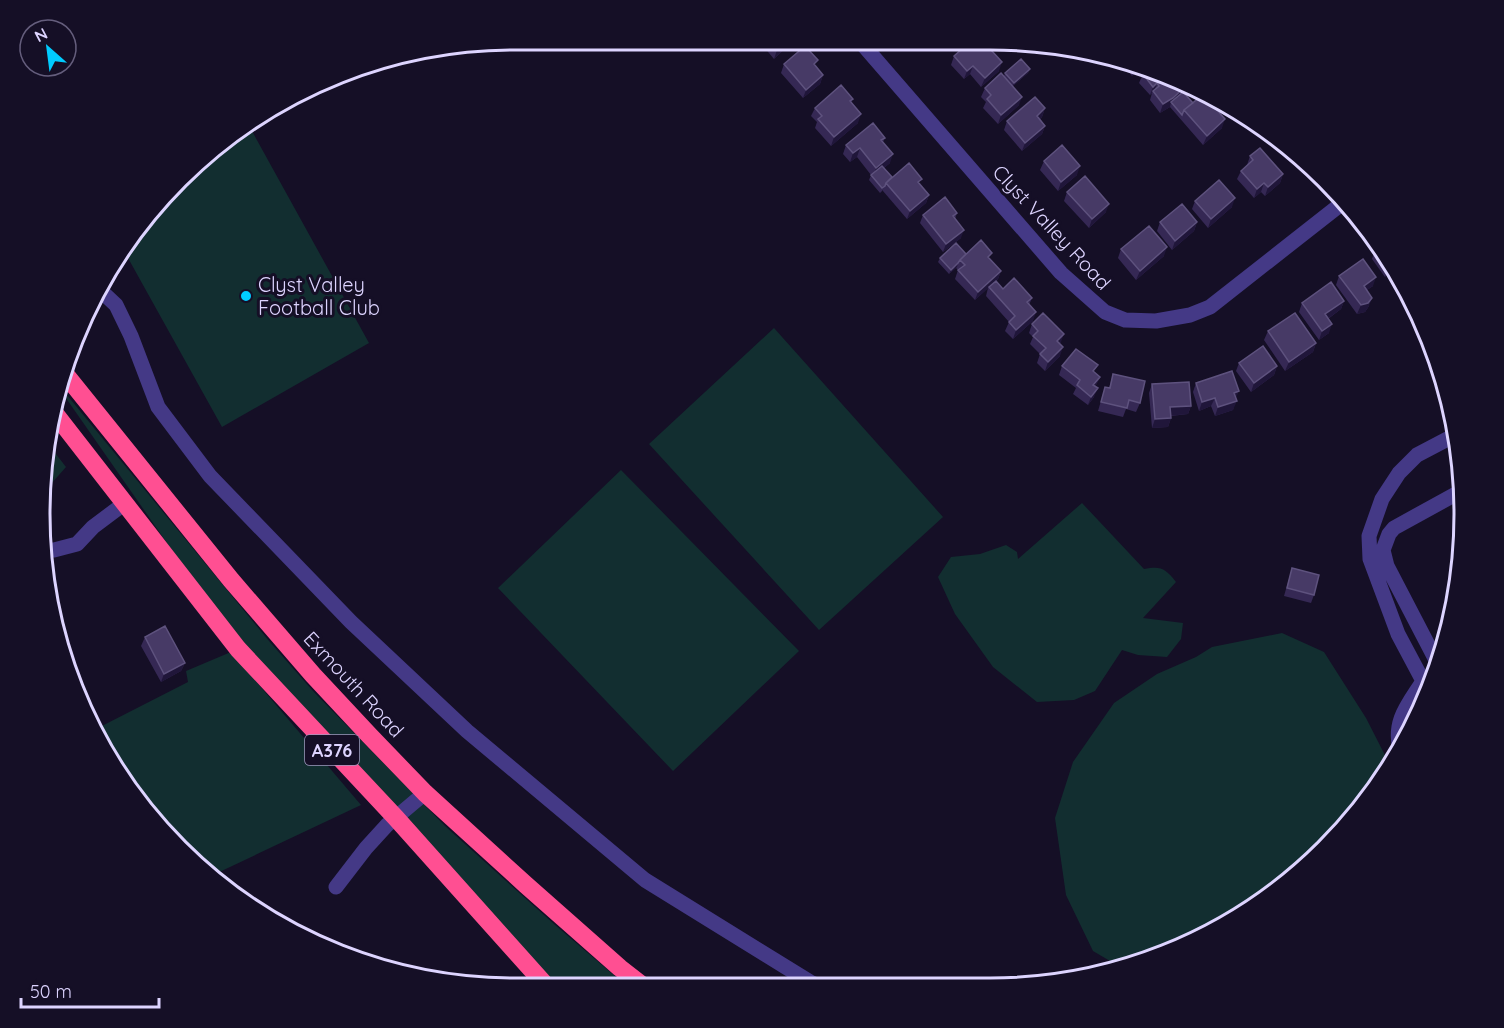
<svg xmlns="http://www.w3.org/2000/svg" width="1504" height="1028" font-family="Quicksand,sans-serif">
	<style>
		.green { fill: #122e30 }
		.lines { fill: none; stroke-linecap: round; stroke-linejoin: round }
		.minor { stroke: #443986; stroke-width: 15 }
		.highway { stroke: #ff4f92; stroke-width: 18 }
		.wall { fill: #352854 }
		.shaded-wall { fill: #20163a }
		.building { fill: #473a66; stroke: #5e527e; stroke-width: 1.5 }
		.poi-dot { fill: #0cf; stroke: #150f26; stroke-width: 2 }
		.labels { text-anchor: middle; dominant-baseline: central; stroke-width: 6; stroke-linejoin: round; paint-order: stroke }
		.shield { fill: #150f26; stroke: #a199be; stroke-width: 1.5 }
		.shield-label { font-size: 18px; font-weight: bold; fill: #ddd4ff }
		.street-label { font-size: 20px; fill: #ddd4ff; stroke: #150f26 }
		.poi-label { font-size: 20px; fill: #ddd4ff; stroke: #150f26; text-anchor: start }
		.rim { fill: none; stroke: #ddd4ff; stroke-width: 3 }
	</style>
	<rect width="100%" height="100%" fill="#150f26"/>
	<path class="green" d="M247,122L369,343L222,427L123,249L137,225Z
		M774,328L943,517L819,630L649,444Z
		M62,389L269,641L313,691L445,826L554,924L630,989H559L444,860L237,636L197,586L61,391Z
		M49,445L66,467L51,484L42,474Z
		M621,470L799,651L673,771L498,588Z
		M1082,503L1144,569C1161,566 1165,568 1176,582L1143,618L1183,623L1181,639L1167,657L1138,655L1122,650L1095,691L1074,700L1037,702L993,667L955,614L938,577L951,557L980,554L1006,545L1017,552L1018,559Z
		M1282,633L1324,652L1366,718L1391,767L1385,778L1326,850L1254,909L1172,953L1122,968L1093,951L1066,895L1055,818L1073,762L1114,703L1157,674L1196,657L1212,647Z
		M231,652L361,805L213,875L178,850L102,751L94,730L188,682L186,671Z"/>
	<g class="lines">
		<path class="minor" d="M858,39L1061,273L1105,312L1125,320L1156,321L1190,315L1210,307L1345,201
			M100,290L116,305L131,336L158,407L210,476L351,622L467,731L645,880L810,982L825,989
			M44,550H54L77,544L93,527L125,503
			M1438,664L1387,566L1383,550L1389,534L1394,528L1463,490
			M1400,750C1393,720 1408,705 1423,681L1398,634L1370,559L1369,536L1382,499L1399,473L1417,455L1457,434
			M336,887L366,848L387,825L425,793"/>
		<path class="highway" d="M65,374L231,580L313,675L369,735L425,793L526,885L620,968L647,989
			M56,415L238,649L396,818L549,989"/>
	</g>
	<path class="wall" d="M759,39H793L792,42L774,59L758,40Z
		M940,39H950L945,44Z
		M954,56L999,71L981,87L970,74L964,79L951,65Z
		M1110,57L1141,68L1132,76L1121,61L1116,65Z
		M784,64L816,66L823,75L820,84L803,98L781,73Z
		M1030,69L1028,73L1013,86L1019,105L998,124L983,108L986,102L981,97L985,88L1004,76L1005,73Z
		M1147,70L1190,85L1189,89L1184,93L1193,103L1218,112L1222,128L1203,145L1170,107L1160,113L1150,100L1152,93L1150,95L1139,83L1143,74Z
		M853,99L851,103L858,123L831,146L815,128L817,122L811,116L815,108Z
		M1045,108L1042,117L1040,119L1045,126L1042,134L1022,151L1004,130L1007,121Z
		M885,138L883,142L890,163L884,168L892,177L920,184L929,195L926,203L907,219L883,191V190L880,193L869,180L871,175L857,157L850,162L843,154L846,145Z
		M1250,156L1283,174L1280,183L1265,196L1261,192L1254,198L1237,179L1241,171L1247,165Z
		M1044,161L1077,175L1058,191L1040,170Z
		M1067,192L1106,212L1089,228L1064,201Z
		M1195,201L1232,207L1208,228L1192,209Z
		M957,213L955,219L961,238L943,252L920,223L923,215Z
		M1160,222H1197L1194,231L1172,250L1157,231Z
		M1121,249L1164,256L1136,280L1118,258Z
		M1375,250H1385L1395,269L1385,277L1372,259Z
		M966,254L990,259L1001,271L998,279L996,281L1003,289L1032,298L1029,305L1033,321L1013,339L1005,331L1009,322L986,296L988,288L975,300L955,279L958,270L956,268L957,267L949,274L938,262L940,258Z
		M1339,276L1373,286L1367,290L1369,306L1365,312L1357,314L1336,285Z
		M1344,301L1341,309L1328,319L1329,333L1319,340L1299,312L1302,303Z
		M1032,324L1061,342L1059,344L1060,356L1045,371L1037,363L1040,354L1030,344L1033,337L1029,333Z
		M1268,331L1316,343L1313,352L1285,371L1264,340Z
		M1239,363L1277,366L1274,375L1251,392L1236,371Z
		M1062,366L1095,373L1100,377L1095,387L1094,397L1088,405L1073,394L1076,388L1059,375Z
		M1113,374L1140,403L1136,412L1126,409L1123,417L1098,411L1105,387L1109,388Z
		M1196,383L1236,399L1233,410L1215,416L1211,406L1199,411L1193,392Z
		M1152,384L1191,406L1188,414L1171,416V418L1168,427L1152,428L1149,393Z
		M1292,568L1314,595L1311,603L1284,596Z
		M145,637L185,663L181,671L161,682L141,646Z"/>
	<path class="shaded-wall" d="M789,39H793L792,42L774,59L777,50Z
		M1002,62L999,71L981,87L985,78Z
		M973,66L970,74L964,79L967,71Z
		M1136,66L1141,68L1132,76L1136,67Z
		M1030,69L1028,73L1012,87L1014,83Z
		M823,75L820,84L803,98L806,90Z
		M1157,83L1154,92L1153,91L1150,95L1153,87Z
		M1188,84L1190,85L1189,89L1173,104L1171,102L1170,107L1160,113L1163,104Z
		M1022,97L1019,105L998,124L1001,115Z
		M1045,108L1042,117L1033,125L1037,116Z
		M861,114L858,123L831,146L834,137Z
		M1225,119L1222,128L1203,145L1207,136Z
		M1045,126L1042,134L1022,151L1025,143Z
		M860,148L857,157L850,162L853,153Z
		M893,154L890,163L873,177L876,168Z
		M1080,166L1077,175L1058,191L1061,182Z
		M1283,174L1280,183L1265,196L1268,187Z
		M1264,183L1261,192L1254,198L1257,189Z
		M929,195L926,203L907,219L910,211Z
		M1235,198L1232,207L1208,228L1211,219Z
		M1109,204L1106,212L1089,228L1092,219Z
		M1197,222L1194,231L1172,250L1175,241Z
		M964,230L961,238L943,252L946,244Z
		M1167,247L1164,256L1136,280L1140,271Z
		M958,263L957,267L949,274L951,270Z
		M1393,264L1395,269L1385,277L1388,268Z
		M1001,271L998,279L975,300L978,292Z
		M1376,277L1373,286L1361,294L1364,286Z
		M1372,298L1369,306L1365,312L1357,314L1361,305Z
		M1344,301L1341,309L1322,323L1325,314Z
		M1036,312L1033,321L1013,339L1016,330Z
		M1332,324L1329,333L1319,340L1322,331Z
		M1064,334L1061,342L1054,350L1057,341Z
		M1316,343L1313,352L1285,371L1289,362Z
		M1063,347L1060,356L1045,371L1048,362Z
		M1277,366L1274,375L1251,392L1254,383Z
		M1100,377L1096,385L1090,394L1093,385Z
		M1098,388L1094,397L1088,405L1091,397Z
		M1239,391L1235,400L1234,393Z
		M1215,398L1211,406L1199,411L1202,402Z
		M1237,401L1233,410L1215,416L1218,407Z
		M1191,406L1188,414L1167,416L1170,407Z
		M1171,418L1168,427L1152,428L1155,419Z
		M185,663L181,671L161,682L164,674Z"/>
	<path class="building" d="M768,39H789L777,50Z
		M973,39H981L1002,62L985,78L973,66L967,71L954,56Z
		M805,46L818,60L814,64L823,75L806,90L784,64Z
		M1021,59L1030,69L1014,83L1005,73Z
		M1147,70L1188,84L1173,98L1163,104L1153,91L1159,86L1157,83L1153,87L1143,74Z
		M1001,73L1022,97L1001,115L987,99L991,95L985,88Z
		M841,85L853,99L850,101L861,114L834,137L818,119L822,116L815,108Z
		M1183,92L1193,103L1184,110L1182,115L1171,102Z
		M1206,92L1217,100L1221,104L1216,109L1225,119L1207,136L1184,110Z
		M1035,97L1045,108L1037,116L1045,126L1025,143L1007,121Z
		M873,123L885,138L881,140L893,154L876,168L860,148L853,153L846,145Z
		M1062,145L1080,166L1061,182L1044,161Z
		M1260,148L1283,174L1268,187L1264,183L1257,189L1241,171L1253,160L1250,156Z
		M909,163L922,179L918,182L929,195L910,211L886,183Z
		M882,166L892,177L886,183L885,186L882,188L871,175Z
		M1085,176L1109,204L1092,219L1067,192Z
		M1219,180L1235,198L1211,219L1195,201Z
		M945,197L957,213L953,216L964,230L946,244L923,215Z
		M1182,204L1197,222L1175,241L1160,222Z
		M1149,226L1167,247L1140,271L1121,249Z
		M981,240L992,253L988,257L1001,271L978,292L958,270L965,265L960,260Z
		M956,243L966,254L960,260L958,263L951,270L940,258Z
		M1381,246L1385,250L1393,264L1388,268L1375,250Z
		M1363,259L1376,277L1364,286L1372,298L1368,303L1361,305L1339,276Z
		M1014,278L1032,298L1027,302L1036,312L1016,330L1009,322L1015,316L989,287L996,281L1003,289Z
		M1331,282L1344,301L1325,314L1332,324L1322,331L1302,303Z
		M1043,313L1064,334L1057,341L1063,347L1048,362L1040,354L1046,348L1033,336L1038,331L1032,324Z
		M1295,313L1316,343L1289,362L1268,331Z
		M1263,346L1277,366L1254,383L1239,363Z
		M1076,349L1098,365L1093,371L1100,377L1093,385L1098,388L1091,397L1077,385L1080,380L1062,366Z
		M1232,371L1239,391L1234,393L1237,401L1218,407L1215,398L1202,402L1196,383Z
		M1113,374L1145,381L1140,403L1129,400L1127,408L1101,402L1105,387L1110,388Z
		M1189,382L1191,406L1170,407L1171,418L1155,419L1152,384Z
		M1292,568L1319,575L1314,595L1287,588Z
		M165,626L185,663L164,674L145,637Z"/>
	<circle class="poi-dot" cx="246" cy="296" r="6"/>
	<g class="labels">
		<rect class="shield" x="305" y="735" width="54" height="30" rx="4.5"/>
		<g class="shield-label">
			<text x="332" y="750">A376</text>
		</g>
		<g class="street-label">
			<text transform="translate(1052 227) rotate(47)">Clyst Valley Road</text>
			<text transform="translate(354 684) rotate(47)">Exmouth Road</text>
		</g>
		<g class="poi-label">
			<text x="258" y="284">Clyst Valley<tspan x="258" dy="23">Football Club</tspan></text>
		</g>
	</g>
	<path d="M0 0H1504V1028H0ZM514 50H990A464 464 0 0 1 1454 514V514A464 464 0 0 1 990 978H514A464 464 0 0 1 50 514V514A464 464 0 0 1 514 50Z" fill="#150f26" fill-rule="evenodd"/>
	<path class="rim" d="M514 50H990A464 464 0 0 1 1454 514V514A464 464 0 0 1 990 978H514A464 464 0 0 1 50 514V514A464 464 0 0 1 514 50Z"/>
	<g transform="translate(48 48) rotate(332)"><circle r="28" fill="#150f26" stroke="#655e7d" stroke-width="1.5"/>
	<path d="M0-4.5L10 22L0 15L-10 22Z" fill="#00ccff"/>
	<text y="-9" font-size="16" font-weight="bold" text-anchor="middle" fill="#ddd4ff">N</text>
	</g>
	<path d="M21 998v9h138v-9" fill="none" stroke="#ddd4ff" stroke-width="3"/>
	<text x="30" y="998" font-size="18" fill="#ddd4ff" stroke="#150f26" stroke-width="4.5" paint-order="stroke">50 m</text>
</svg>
